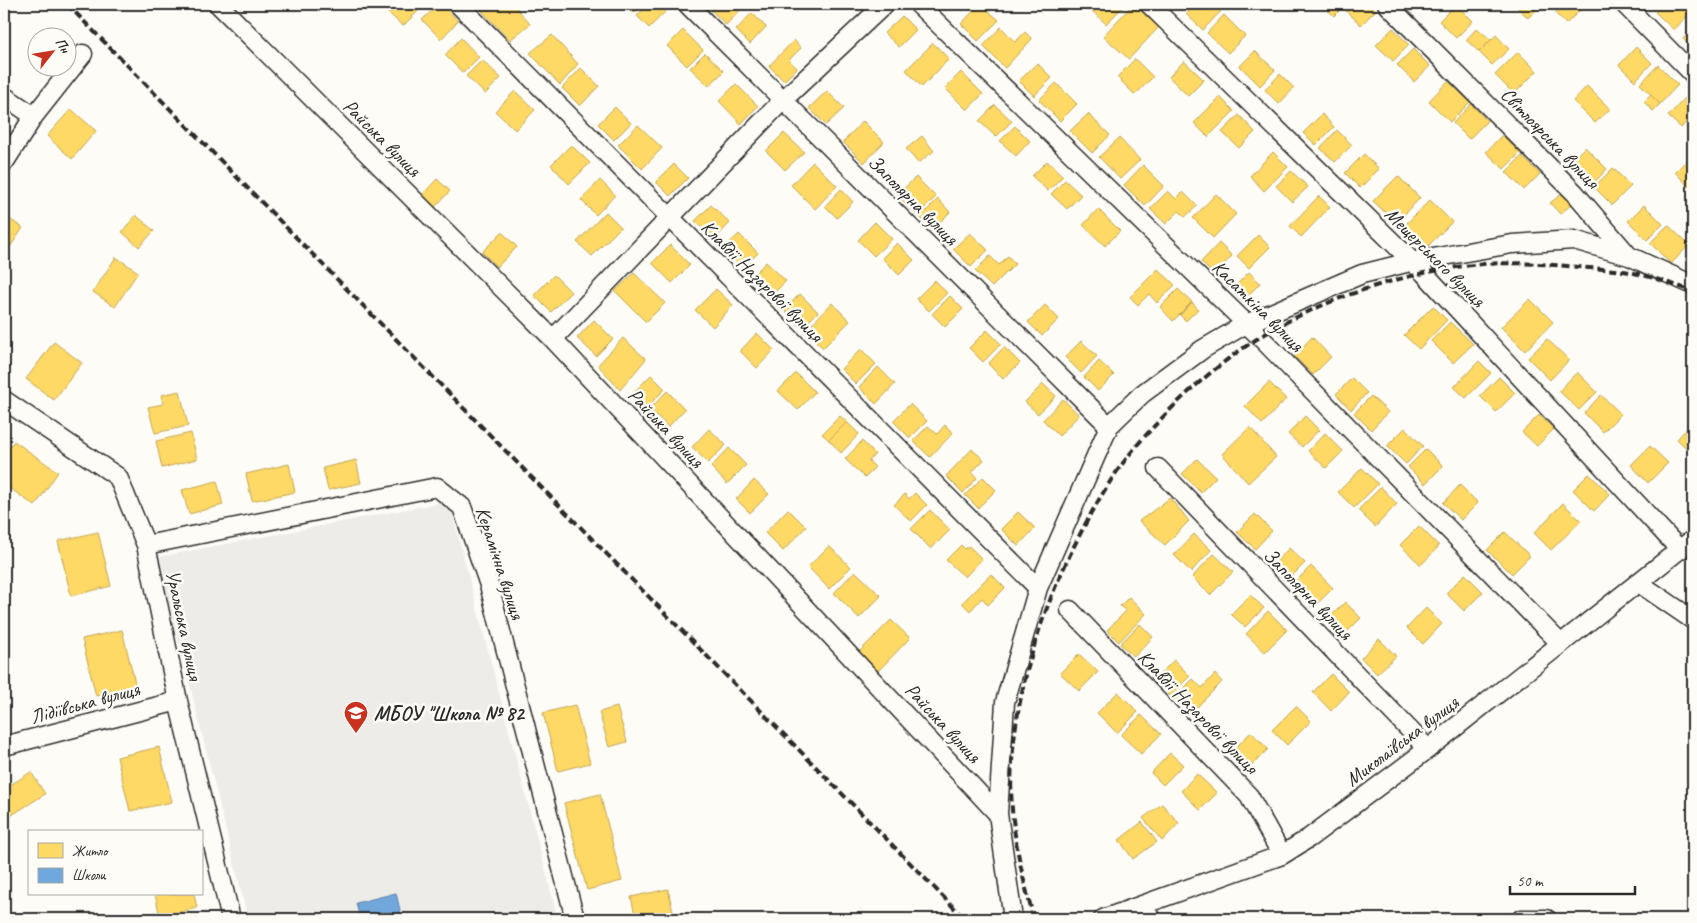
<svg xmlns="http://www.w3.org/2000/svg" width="1697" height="923" font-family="Caveat,sans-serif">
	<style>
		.built { fill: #edece8 }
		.homes { fill: #ffd966; stroke: #bfa554 }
		.schools { fill: #6fa8dc; stroke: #5b82a7 }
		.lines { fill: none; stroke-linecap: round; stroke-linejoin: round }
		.minor-casing { stroke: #2b2b2b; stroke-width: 21 }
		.minor { stroke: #fdfcf7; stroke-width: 18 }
		.rail { stroke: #2b2b2b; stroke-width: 4; stroke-dasharray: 8 4; stroke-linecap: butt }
		.labels { text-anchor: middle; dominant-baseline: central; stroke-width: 5; stroke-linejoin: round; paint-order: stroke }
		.street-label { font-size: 20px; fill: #2b2b2b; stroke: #fdfcf7 }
		.poi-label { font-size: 20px; font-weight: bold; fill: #2b2b2b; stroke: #fdfcf7; text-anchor: start }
	</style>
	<rect width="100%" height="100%" fill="#fdfcf7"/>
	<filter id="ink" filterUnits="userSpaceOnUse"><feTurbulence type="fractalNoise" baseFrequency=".02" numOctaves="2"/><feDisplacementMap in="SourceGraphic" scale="10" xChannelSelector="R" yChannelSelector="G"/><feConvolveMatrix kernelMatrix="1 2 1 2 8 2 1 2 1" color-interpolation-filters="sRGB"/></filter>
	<g filter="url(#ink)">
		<path class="built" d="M449,501L556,911L522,919H248L158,557Z"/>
		<path class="homes" d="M391,4H423L424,5L403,26L385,10Z
			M439,4H442L458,21L441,39L422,20Z
			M489,4H513L530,24L510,40L481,10Z
			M625,4H644L634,13Z
			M648,4H659L666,11L649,28L637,16Z
			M718,4H742L744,6L726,25L711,10Z
			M853,4H863L858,9Z
			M980,4L999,20L978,41L961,24Z
			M1089,4H1122L1124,6L1106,24L1087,6Z
			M1133,4L1159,27L1129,59L1103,36Z
			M1196,4H1214L1221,11L1203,30L1186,14Z
			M1321,4H1346L1334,16Z
			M1351,4H1370L1376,10L1361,25L1345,10Z
			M1456,4L1473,21L1456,38L1439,21Z
			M1514,4H1542L1528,18Z
			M1564,4H1586L1566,24L1555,13Z
			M1647,4H1659L1653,10Z
			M1663,4H1690L1693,10L1674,30L1655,12Z
			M752,13L766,27L750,44L736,30Z
			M1224,15L1245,36L1228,53L1207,33Z
			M902,16L916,30L899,47L884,33Z
			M1001,27L1015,42L1025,32L1032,39L1005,68L983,46Z
			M1393,28L1409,45L1393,61L1376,45Z
			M1477,28L1491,40L1479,52L1466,40Z
			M1693,28V50L1683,39Z
			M683,30L703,50L687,66L667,46Z
			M552,35L578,64L560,85L530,53Z
			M1496,35L1509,49L1492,65L1479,52Z
			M461,38L479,57L463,73L445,55Z
			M794,40L801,48L789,60L797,68L784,81L769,66Z
			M933,43L949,59L922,87L906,70Z
			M1636,47L1652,63L1635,81L1619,65Z
			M1413,49L1430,66L1414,82L1397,65Z
			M1255,51L1275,70L1260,86L1240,66Z
			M1518,52L1537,71L1514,94L1495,75Z
			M705,53L724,71L709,86L690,68Z
			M1135,59L1153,77L1135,95L1117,77Z
			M482,60L501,78L485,94L466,76Z
			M1184,61L1204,80L1188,96L1169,77Z
			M1037,63L1052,78L1034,96L1019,81Z
			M1658,65L1678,85L1660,104L1640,84Z
			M581,68L599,86L580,106L562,88Z
			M961,72L983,94L967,110L945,88Z
			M1280,74L1294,88L1279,104L1265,90Z
			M1448,81L1470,102L1450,122L1429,101Z
			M1056,83L1077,104L1060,121L1039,100Z
			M736,84L758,106L741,124L719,101Z
			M1587,86L1610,109L1595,123L1573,101Z
			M515,91L535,110L515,130L495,111Z
			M827,91L844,108L826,125L809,108Z
			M1651,95L1660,104L1653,111L1644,102Z
			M1688,95L1693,100V115L1681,128L1668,116Z
			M1220,97L1234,111L1208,137L1194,123Z
			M1471,104L1487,121L1469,139L1453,123Z
			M995,105L1012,121L996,137L979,121Z
			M615,107L631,123L614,140L598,124Z
			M71,109L96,131L72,159L47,136Z
			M1088,114L1110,135L1092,153L1070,131Z
			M1322,114L1334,127L1316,145L1303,133Z
			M1239,115L1255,132L1239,148L1222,132Z
			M863,121L884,142L864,163L843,142Z
			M638,125L662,148L642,169L618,145Z
			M1015,126L1030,141L1016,156L1000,141Z
			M1337,130L1352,145L1335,162L1320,148Z
			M784,133L804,152L785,170L766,151Z
			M1502,135L1520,153L1504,169L1486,152Z
			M922,136L934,151L918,163L906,149Z
			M1119,138L1140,160L1120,179L1099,157Z
			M571,145L590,163L569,184L551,165Z
			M1585,147L1607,169L1591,186L1568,163Z
			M1273,152L1288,167L1264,191L1250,176Z
			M1364,154L1379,169L1360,188L1345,173Z
			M1693,154V191L1675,172Z
			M1522,156L1540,174L1524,190L1506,172Z
			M1047,161L1063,176L1048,191L1032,176Z
			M813,162L837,186L815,209L791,185Z
			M674,164L688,178L670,196L656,182Z
			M1143,165L1164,186L1145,206L1124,185Z
			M1613,168L1631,186L1612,205L1594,187Z
			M1291,171L1308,187L1292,202L1276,186Z
			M1398,176L1420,198L1396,223L1373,201Z
			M916,177L936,197L917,215L897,195Z
			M437,179L450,191L434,208L421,196Z
			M600,180L615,195L596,215L581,200Z
			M1065,180L1081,195L1067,209L1051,194Z
			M841,189L853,202L837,218L825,206Z
			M1168,191L1176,199L1183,192L1197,206L1185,217L1179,211L1166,224L1150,209Z
			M1563,193L1572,204L1560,214L1550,203Z
			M1216,194L1236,214L1213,238L1193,218Z
			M1319,196L1330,207L1301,237L1290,226Z
			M938,199L950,212L933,229L920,217Z
			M1430,200L1452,222L1424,250L1402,228Z
			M711,205L730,223L714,240L695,221Z
			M1644,205L1663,224L1647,240L1628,221Z
			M1098,209L1120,231L1105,246L1083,225Z
			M606,212L621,227L592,256L577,242Z
			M136,215L154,231L139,247L122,232Z
			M5,216L23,228L6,253L4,252Z
			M875,222L892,239L874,256L858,240Z
			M1668,225L1689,245L1671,264L1650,243Z
			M502,232L517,247L497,267L482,252Z
			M970,233L988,250L971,267L953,249Z
			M739,234L758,253L743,268L723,249Z
			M1258,235L1270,247L1249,268L1237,256Z
			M897,243L914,260L899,275L882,258Z
			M1219,243L1232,256L1214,275L1201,262Z
			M670,245L690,265L672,283L652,263Z
			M990,256L999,265L1008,256L1015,264L992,287L975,271Z
			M116,257L138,272L115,307L93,292Z
			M766,262L786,281L771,296L752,276Z
			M1158,269L1175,285L1157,303L1149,294L1138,305L1130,297Z
			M1249,272L1260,283L1243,301L1232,289Z
			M634,273L665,303L646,322L615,291Z
			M554,275L571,292L551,312L534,295Z
			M935,280L947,293L929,311L916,299Z
			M716,289L733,305L713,327L695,310Z
			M1178,289L1192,302L1173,321L1160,307Z
			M800,294L818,312L802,328L784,310Z
			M950,296L963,309L945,327L932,314Z
			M1530,299L1553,322L1525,351L1501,327Z
			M1192,302L1198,309L1186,321L1180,315Z
			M832,303L850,321L823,348L805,331Z
			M1045,305L1059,319L1042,336L1028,322Z
			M1433,306L1447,320L1419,349L1404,335Z
			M594,320L613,339L596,356L577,338Z
			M1450,322L1473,344L1453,363L1431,341Z
			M987,330L1001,344L983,362L969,348Z
			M757,333L774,350L757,368L740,351Z
			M1312,337L1331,357L1313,375L1294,356Z
			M623,338L646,359L620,390L598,365Z
			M1547,339L1569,360L1550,380L1528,358Z
			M1081,341L1097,356L1081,373L1065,357Z
			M54,342L82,363L54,400L26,379Z
			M1004,347L1020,363L1003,379L988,364Z
			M861,349L876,364L856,384L841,369Z
			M1099,361L1114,375L1098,391L1084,377Z
			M1479,361L1491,373L1466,398L1454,387Z
			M878,367L895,384L876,404L859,387Z
			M1577,372L1597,392L1579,410L1559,391Z
			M796,373L815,392L798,410L778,391Z
			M651,375L665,389L647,407L633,393Z
			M1499,377L1515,393L1496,412L1480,396Z
			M1352,378L1367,393L1351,410L1336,394Z
			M1269,382L1286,399L1262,424L1245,406Z
			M1043,384L1056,396L1038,414L1025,402Z
			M180,391L188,426L155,433L148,407L163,404L161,395Z
			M667,391L685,409L668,427L650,409Z
			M1601,395L1621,414L1603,432L1584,413Z
			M1371,396L1388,412L1371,430L1354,413Z
			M1063,399L1079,415L1059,436L1043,420Z
			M910,404L927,421L910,438L893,421Z
			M1539,415L1554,429L1537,446L1522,432Z
			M840,416L847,422L829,440L822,434Z
			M1305,416L1319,430L1302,447L1288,434Z
			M847,422L859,434L841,453L829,440Z
			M1693,422V455L1677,439Z
			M945,425L953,433L930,457L913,441L928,426L937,434Z
			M1250,427L1276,457L1248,483L1222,454Z
			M1405,428L1423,446L1406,464L1387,446Z
			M709,429L726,445L708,463L692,447Z
			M191,433L197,459L162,468L156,441Z
			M1325,433L1343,451L1326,468L1308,451Z
			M14,441L58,472L35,506L4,484V455Z
			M862,441L875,454L869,461L875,467L865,478L845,459Z
			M1650,446L1668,463L1648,483L1631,465Z
			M729,448L746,465L727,484L711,467Z
			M972,449L984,460L972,472L977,478L963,493L946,476Z
			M1426,449L1443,466L1425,484L1408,467Z
			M1197,459L1216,477L1201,492L1182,474Z
			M356,460L361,483L328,490L323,468Z
			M289,464L295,492L252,501L246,474Z
			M1362,468L1378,484L1354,508L1338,492Z
			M1589,474L1610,494L1594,511L1573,490Z
			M983,477L996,490L978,508L965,495Z
			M754,480L769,494L750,513L736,499Z
			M217,481L223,505L189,514L182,490Z
			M1460,485L1478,503L1461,520L1443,503Z
			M1381,487L1397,504L1375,527L1358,510Z
			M915,493L927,505L911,521L894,505L905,494L909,499Z
			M1170,498L1189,521L1165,545L1139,521Z
			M1563,503L1581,521L1551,550L1534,533Z
			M788,509L806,527L783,551L765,533Z
			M930,510L950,530L931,549L911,529Z
			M1018,512L1035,528L1018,546L1001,529Z
			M1255,514L1272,531L1255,549L1237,532Z
			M1419,526L1439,546L1421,565L1400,545Z
			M98,532L111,586L71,596L58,541Z
			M1505,532L1530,556L1512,574L1487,550Z
			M1194,534L1211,550L1191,572L1174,555Z
			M961,545L965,549L969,546L982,559L965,577L946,560Z
			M829,546L851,567L829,589L808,567Z
			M1289,548L1305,563L1286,582L1271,567Z
			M1214,554L1233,572L1210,595L1192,577Z
			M1311,566L1333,588L1313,608L1291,586Z
			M855,571L881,596L859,618L834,593Z
			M991,574L1005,588L988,605L982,598L970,611L962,603Z
			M1465,574L1483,592L1464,611L1446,593Z
			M1250,595L1264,608L1245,627L1231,614Z
			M1129,597L1146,614L1119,642L1107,630L1126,611L1120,606Z
			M1345,602L1361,618L1342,637L1326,621Z
			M1426,608L1442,624L1423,644L1407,628Z
			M1268,611L1287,630L1265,652L1246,634Z
			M891,620L910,638L878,671L859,652Z
			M1140,624L1153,637L1134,657L1120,644Z
			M122,630L136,687L96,696L82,639Z
			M1379,639L1396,656L1377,674L1361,658Z
			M1079,654L1098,672L1079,691L1060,673Z
			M1174,660L1190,676L1170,696L1154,680Z
			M1215,674L1222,682L1190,714L1174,698L1193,679L1202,688Z
			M1331,674L1349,692L1331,711L1313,692Z
			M1118,692L1138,712L1117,733L1097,713Z
			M575,705L590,763L558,771L543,713Z
			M1296,706L1311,721L1287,745L1272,730Z
			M617,707L627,742L609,747L599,712Z
			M1141,715L1161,734L1141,754L1121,735Z
			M1251,732L1268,749L1246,772L1229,754Z
			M159,747L172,802L130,811L117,757Z
			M1170,753L1183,765L1163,785L1151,773Z
			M31,772L45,794L4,820V789Z
			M1197,774L1217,793L1200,810L1181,791Z
			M600,794L622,881L587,890L564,803Z
			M1162,804L1179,823L1162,841L1143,818Z
			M1142,822L1157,842L1133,859L1119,840Z
			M668,889L673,912L636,919L631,897Z
			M155,894H194L197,908L160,917Z
			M783,913L785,919H758Z"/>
		<path class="schools" d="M396,893L402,919H360L356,903Z"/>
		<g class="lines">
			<defs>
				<path id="minor" d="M218,4L553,339L998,814L1013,919
					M458,4L1038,588
					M687,4L1109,426
					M918,4L1260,337L1561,644
					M1149,4L1424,273L1680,550
					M1387,4L1575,193L1629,256L1693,285
					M1624,4L1693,74
					M4,96L34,116
					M4,163L34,116L83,54
					M553,339L783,100L885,4
					M4,400L118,477L146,545L178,701L231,919
					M1158,468L1428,749
					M146,545L437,487L462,507L489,585L575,919
					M1639,583L1693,620
					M1070,610L1249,796L1282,855
					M4,746L178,701
					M998,814L1005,702L1038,588L1109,426L1142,394L1203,349L1246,324L1362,274L1410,262L1512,244L1574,240L1629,256
					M1143,906L1151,919
					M1103,919L1282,855L1309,838L1428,749L1693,539
					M1521,919H1547"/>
			</defs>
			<use href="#minor" class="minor-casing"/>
			<use href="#minor" class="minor"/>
			<path class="rail" d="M67,4L965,919
				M1034,919C1024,883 1015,847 1012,809C1007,739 1026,660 1052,595C1073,545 1102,486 1138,444C1173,404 1215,365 1260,337C1322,299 1410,270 1483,264C1515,262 1547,264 1578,267C1597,269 1616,269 1634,273C1654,277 1674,285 1693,291"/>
		</g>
	</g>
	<defs>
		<symbol id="school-pin" viewBox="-11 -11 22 30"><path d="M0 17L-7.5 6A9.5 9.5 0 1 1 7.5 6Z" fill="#c8321e" stroke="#fdfcf7"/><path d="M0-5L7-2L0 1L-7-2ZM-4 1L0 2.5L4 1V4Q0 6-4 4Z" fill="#fff"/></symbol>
	</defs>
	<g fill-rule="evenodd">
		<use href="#school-pin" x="342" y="699" width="28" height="38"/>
	</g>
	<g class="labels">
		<g class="street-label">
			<text transform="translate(382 138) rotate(45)">Райська вулиця</text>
			<text transform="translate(1550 138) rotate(46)">Світлоярська вулиця</text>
			<text transform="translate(913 200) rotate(45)">Заполярна вулиця</text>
			<text transform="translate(1435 257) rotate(45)">Мещерського вулиця</text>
			<text transform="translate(762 281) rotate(45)">Клавдії Назарової вулиця</text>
			<text transform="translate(1258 306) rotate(45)">Касаткіна вулиця</text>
			<text transform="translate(666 428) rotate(47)">Райська вулиця</text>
			<text transform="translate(500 563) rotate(72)">Керамічна вулиця</text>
			<text transform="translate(1308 594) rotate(46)">Заполярна вулиця</text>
			<text transform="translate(184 625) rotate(78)">Уральська вулиця</text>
			<text transform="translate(85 703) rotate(-15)">Лідіївська вулиця</text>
			<text transform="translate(1198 712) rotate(46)">Клавдії Назарової вулиця</text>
			<text transform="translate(943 723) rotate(47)">Райська вулиця</text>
			<text transform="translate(1402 741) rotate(-37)">Миколаївська вулиця</text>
		</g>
		<g class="poi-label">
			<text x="374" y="713">МБОУ "Школа № 82</text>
		</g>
	</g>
	<rect width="1697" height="923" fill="none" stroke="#fdfcf7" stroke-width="20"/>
	<rect x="10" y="10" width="1677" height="903" fill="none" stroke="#2b2b2b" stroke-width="2" filter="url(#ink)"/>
	<rect x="28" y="830" width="175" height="65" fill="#fdfcf7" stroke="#a9a8a5"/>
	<rect x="38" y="843" width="25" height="15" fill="#ffd966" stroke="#a9a8a5"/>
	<text x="72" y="856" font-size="15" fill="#2b2b2b">Житло</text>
	<rect x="38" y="868" width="25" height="15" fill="#6fa8dc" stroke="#a9a8a5"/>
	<text x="72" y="880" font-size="15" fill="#2b2b2b">Школи</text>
	<g transform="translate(52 52) rotate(59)"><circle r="24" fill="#fdfcf7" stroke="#a9a8a5"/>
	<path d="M0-4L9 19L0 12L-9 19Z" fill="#c8321e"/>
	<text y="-8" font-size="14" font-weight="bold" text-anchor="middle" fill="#2b2b2b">Пн</text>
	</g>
	<path d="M1510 886v8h125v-8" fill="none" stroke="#2b2b2b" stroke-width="2.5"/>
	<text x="1517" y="886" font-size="15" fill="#2b2b2b" stroke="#fdfcf7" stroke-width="4" paint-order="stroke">50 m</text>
</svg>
